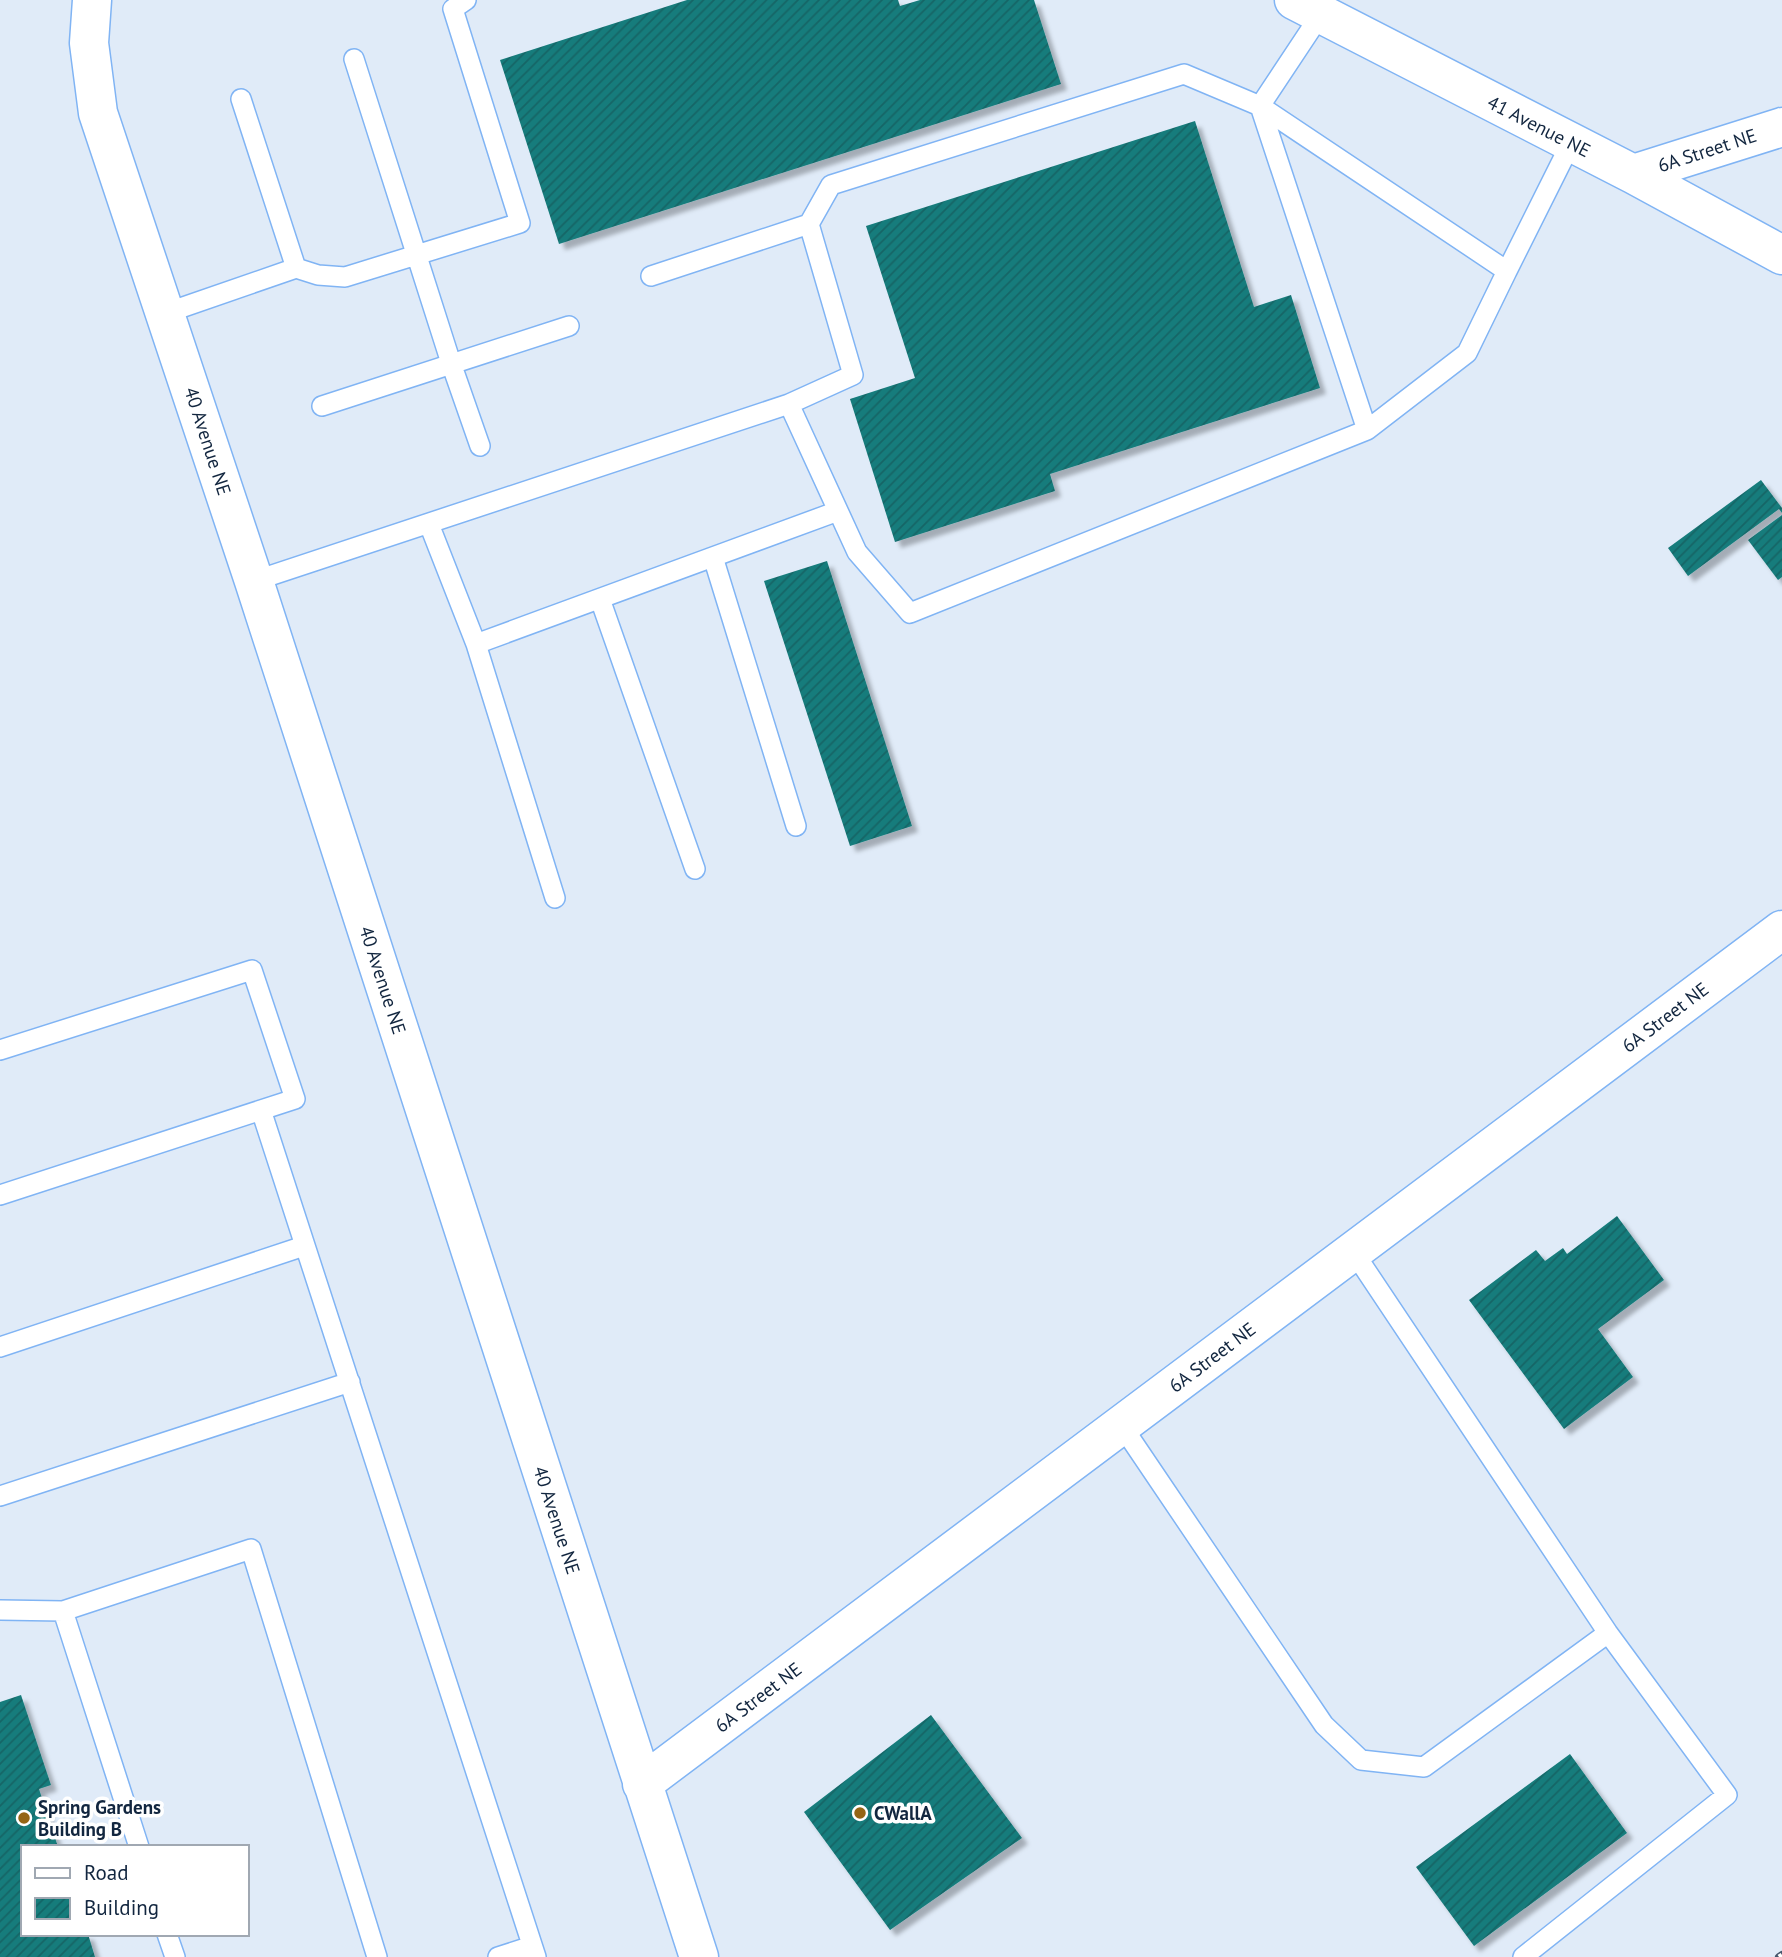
<svg xmlns="http://www.w3.org/2000/svg" width="1782" height="1957" font-family="'PT Sans',sans-serif">
	<style>
		.building { fill: url(#building-hatch); filter: url(#shadow) }
		.lines { fill: none; stroke-linecap: round; stroke-linejoin: round }
		.service-casing { stroke: #80b4f4; stroke-width: 22 }
		.minor-casing { stroke: #80b4f4; stroke-width: 41 }
		.service { stroke: #fff; stroke-width: 19 }
		.minor { stroke: #fff; stroke-width: 38 }
		.rail-casing { stroke: #45566c; stroke-width: 8 }
		.rail { stroke: #fff; stroke-width: 5; stroke-dasharray: 16; stroke-linecap: butt }
		.poi-dot { fill: #956515; stroke: #fff; stroke-width: 2.5 }
		.labels { text-anchor: middle; dominant-baseline: central; stroke-width: 7; stroke-linejoin: round; paint-order: stroke }
		.street-label { font-size: 19px; fill: #12263f; stroke: #fff }
		.poi-label { font-size: 19px; font-weight: bold; fill: #12263f; stroke: #fff; text-anchor: start }
	</style>
	<defs>
		<pattern id="building-hatch" width="6" height="6" patternUnits="userSpaceOnUse" patternTransform="scale(1.75)"><rect width="6" height="6" fill="#157c7b"/><path d="M-1 1l2-2M0 6l6-6M5 7l2-2" fill="none" stroke="#126566"/></pattern>
		<filter id="shadow"><feDropShadow dx="6" dy="6" stdDeviation="2" flood-color="#0004"/></filter>
	</defs>
	<rect width="100%" height="100%" fill="#e0ebf8"/>
	<path class="building" d="M687,0H898L900,6L920,0H1034L1061,84L559,244L500,60Z
		M1195,121L1254,307L1291,295L1320,388L1050,474L1055,491L895,542L850,399L915,378L866,226Z
		M1761,480L1782,508V513L1779,509L1688,576L1668,548Z
		M1782,515V577L1778,580L1748,540Z
		M827,561L912,826L850,846L764,581Z
		M1617,1216L1664,1280L1598,1329L1633,1377L1564,1429L1469,1300L1536,1250L1545,1261L1563,1248L1567,1254Z
		M21,1695L51,1785L39,1789L58,1847H23V1934H88L95,1957H0V1702Z
		M931,1715L1022,1838L890,1930L804,1812Z
		M1570,1754L1627,1833L1474,1946L1416,1867Z"/>
	<g class="lines">
		<defs>
			<path id="service" d="M1321,14L1260,106L1507,271L1571,143
				M354,59L451,363L480,446
				M296,268L318,275L345,277L520,223L453,9L466,0
				M651,276L809,224
				M166,313L296,268L241,99
				M322,406L569,326
				M1367,430L910,613L857,552L789,404L853,375L809,224L831,185L1184,74L1260,106L1367,430L1467,353L1507,271
				M429,524L476,644L838,511
				M713,557L796,826
				M254,581L789,404
				M600,599L695,869
				M476,644L555,898
				M0,1050L252,970L295,1099L0,1195
				M261,1110L536,1957
				M1353,1251L1608,1633L1727,1795L1523,1957
				M0,1347L304,1246
				M1122,1426L1324,1725L1361,1760L1424,1767L1608,1633
				M0,1496L350,1382
				M0,1610L63,1611L251,1549L377,1957
				M63,1611L139,1847
				M167,1934L175,1957
				M498,1957L532,1946"/>
			<path id="minor" d="M92,0L89,43L98,113L254,581L699,1957
				M1294,0L1633,174L1782,255
				M1633,174L1782,127
				M642,1784L1782,930"/>
		</defs>
		<use href="#service" class="service-casing"/>
		<use href="#minor" class="minor-casing"/>
		<use href="#service" class="service"/>
		<use href="#minor" class="minor"/>
		<defs>
			<path id="rail" d="M1779,1957L1782,1955"/>
		</defs>
		<use href="#rail" class="rail-casing"/>
		<use href="#rail" class="rail"/>
	</g>
	<g class="poi-dot">
		<circle cx="860" cy="1813" r="7"/>
		<circle cx="24" cy="1818" r="7"/>
	</g>
	<g class="labels">
		<g class="street-label">
			<text transform="translate(1539 126) rotate(27)">41 Avenue NE</text>
			<text transform="translate(1707 150) rotate(-18)">6A Street NE</text>
			<text transform="translate(208 441) rotate(72)">40 Avenue NE</text>
			<text transform="translate(383 980) rotate(72)">40 Avenue NE</text>
			<text transform="translate(1665 1017) rotate(-37)">6A Street NE</text>
			<text transform="translate(1212 1357) rotate(-37)">6A Street NE</text>
			<text transform="translate(557 1520) rotate(72)">40 Avenue NE</text>
			<text transform="translate(758 1697) rotate(-37)">6A Street NE</text>
		</g>
		<g class="poi-label">
			<text x="38" y="1807">Spring Gardens<tspan x="38" dy="22">Building B</tspan></text>
			<text x="874" y="1813">CWallA</text>
		</g>
	</g>
	<rect x="21" y="1845" width="228" height="91" fill="#ffffff" stroke="#a0a8b2" stroke-width="2"/>
	<rect x="35" y="1868" width="35" height="10" fill="#ffffff" stroke="#a0a8b2" stroke-width="2"/>
	<text x="84" y="1880" font-size="21" fill="#12263f">Road</text>
	<rect x="35" y="1898" width="35" height="21" fill="url(#building-hatch)" stroke="#a0a8b2" stroke-width="2"/>
	<text x="84" y="1915" font-size="21" fill="#12263f">Building</text>
</svg>
